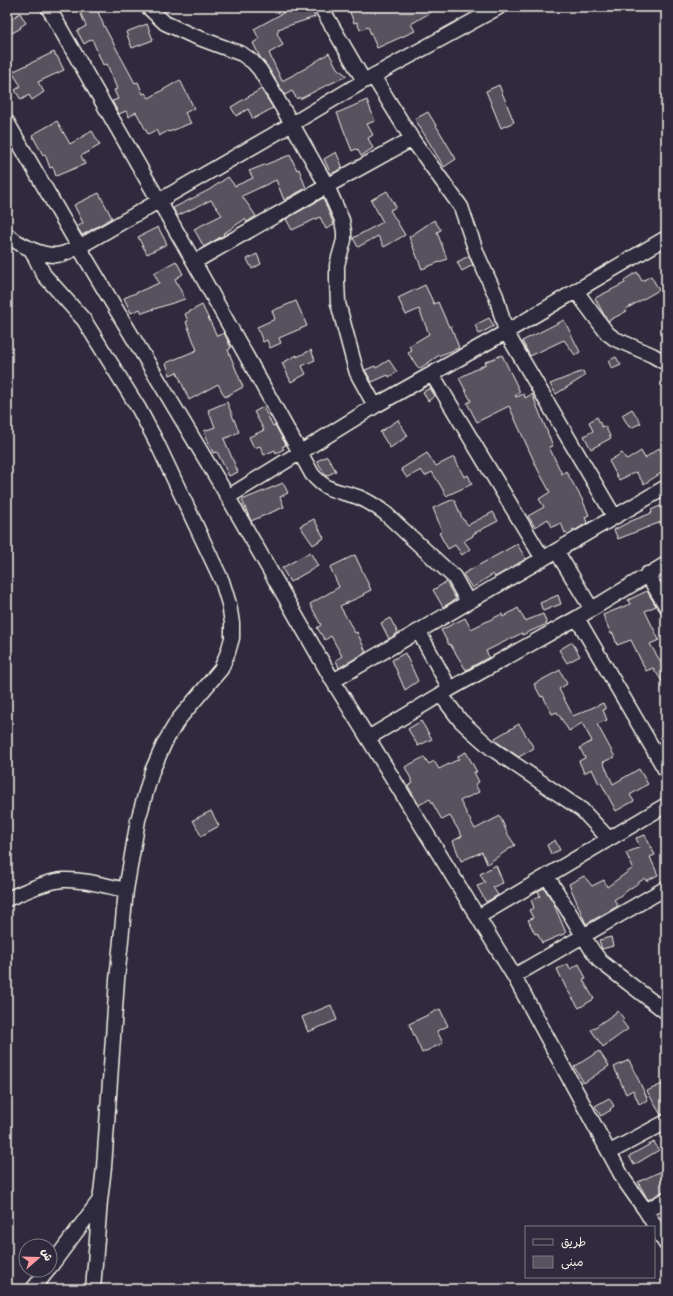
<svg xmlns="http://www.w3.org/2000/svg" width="673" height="1296" font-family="Delius,'Playpen Sans Arabic',sans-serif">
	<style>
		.building { fill: #56525f; stroke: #f4f1e8 }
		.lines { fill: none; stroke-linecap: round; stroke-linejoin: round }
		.minor-casing { stroke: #f4f1e8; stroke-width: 17 }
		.minor { stroke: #2f2a3d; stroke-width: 14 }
	</style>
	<rect width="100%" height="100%" fill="#2f2a3d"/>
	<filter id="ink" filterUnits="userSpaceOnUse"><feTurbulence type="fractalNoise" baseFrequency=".025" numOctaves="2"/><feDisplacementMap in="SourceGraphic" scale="8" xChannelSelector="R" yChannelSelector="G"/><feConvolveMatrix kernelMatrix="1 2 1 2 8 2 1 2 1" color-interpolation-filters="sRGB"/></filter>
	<g filter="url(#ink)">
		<path class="building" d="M78,7H96L103,24L135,83L138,82L143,94L145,93L149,98L180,80L194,108L185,113L191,123L169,132L168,131L159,136L156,130L148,134L136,112L129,117L126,111L119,114L112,101L118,99L114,90L117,89L107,64L103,65L92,39L84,44L77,31L86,26Z
			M293,7H311L315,17L278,29L279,31L277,33L283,45L269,53L282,81L306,68L329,53L337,68L347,76L321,88L300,99L299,97L297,99L292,91L285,95L267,66L260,57L253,43L259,39L254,29L283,13L282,10Z
			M348,7H440L411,24L415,31L377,48L368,27L360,30L357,22L354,23Z
			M20,13L26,23L20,27L21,28L7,36V22Z
			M147,24L153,40L132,48L126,32Z
			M54,52L56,56H57L64,70L38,82L44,92L32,100L29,95L21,100L15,90L21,86L12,72Z
			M499,85L514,122L501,128L486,91Z
			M261,89L273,108L253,119L248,109L236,116L231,107Z
			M367,100L375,121L367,124L373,135L368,138L373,148L361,156L358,150L356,149L352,151L337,113Z
			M428,112L456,159L444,167L415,119Z
			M57,121L70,144L92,131L100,145L81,156L85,164L56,176L53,167L50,168L45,154L43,155L32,135Z
			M336,152L343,168L331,174L324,159Z
			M290,155L297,170L299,169L306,188L284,200L276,180L242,196L256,216L247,222L245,219L223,234L224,235L204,247L194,229L222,215L211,200L177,216L173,208L209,190L228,177L235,186L253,178L249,171Z
			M387,191L396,207L390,210L405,235L384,247L378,236L358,247L353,238L383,222L371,200Z
			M99,193L112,218L82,235L77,227L83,223L74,205Z
			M323,198L334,225L326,229L320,217L292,230L286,219Z
			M434,220L441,230L437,232L447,259L422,269L409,237Z
			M158,227L167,244L147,254L138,237Z
			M257,254L261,264L252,269L247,259Z
			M469,256L473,265L462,271L457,262Z
			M176,261L183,274L175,279L185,299L142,313L140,309L131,313L124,298L159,283L154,273Z
			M637,272L642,281L651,276L659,290L626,309L627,311L608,321L603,313L595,298L625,283L624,280Z
			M425,285L434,304L438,302L449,327L451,326L459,348L438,356L419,369L408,353L412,351L409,346L429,334L419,309L406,315L398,298Z
			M296,301L307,326L279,338L281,343L270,348L267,340L263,342L257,327L275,319L272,311Z
			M202,305L217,336L224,333L226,337L231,348L228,350L243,387L225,397L218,384L189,400L177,372L170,375L166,363L197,350L186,322L188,321L185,314Z
			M489,318L494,326L479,334L475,325Z
			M564,320L580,352L575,355L564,340L530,356L522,341Z
			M311,350L315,360L302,366L306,374L291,382L282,363L297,355V357Z
			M502,355L520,392L515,396L516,397L524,394L525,398L532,394L553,446L549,447L562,474L566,471L582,499L589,515L585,517L587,523L574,531V529L565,533L561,523L552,527L548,519L535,527L528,516L544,507L539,499L550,492L538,470L509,406L477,422L467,403L471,401L459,378L486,364L485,362Z
			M616,357L621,365L612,369L608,361Z
			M389,360L397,372L389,377L388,375L372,382L365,370L375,366L376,368Z
			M583,371L585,376L556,394L550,384Z
			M430,388L435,396L428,401L423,392Z
			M227,402L239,432L224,439L238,472L229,476L217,452L213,453L204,431L215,427L208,410Z
			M263,407L273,426L275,425L286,445L282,447L284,449L276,453L275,450L264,455L260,446L254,448L249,437L264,430L254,412Z
			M632,409L641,423L631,428L630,426L629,427L622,415Z
			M597,417L602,427L605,426L611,438L591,449L584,436L593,431L589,422Z
			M398,420L408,436L390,448L380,432Z
			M659,448L666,458V470L644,484L636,472L619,480L609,461L622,453L627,460L641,451L645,458Z
			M427,453L436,466L454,457L464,477L468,475L472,484L446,496L442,488L432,472L425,476L421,470L407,478L401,469Z
			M327,456L336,471L326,476L317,461Z
			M283,483L288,493L280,497L284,507L251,521L242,500Z
			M454,499L463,520H464L468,525L493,512L498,521L473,534V536L464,541L470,549L462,555L455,545L448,549L439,533L442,531L433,508Z
			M660,506L666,520L618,539L614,530L631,521L652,513L651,510Z
			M314,519L324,538L313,545L300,526Z
			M517,544L526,559L495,577L493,574L472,588L463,574Z
			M310,552L318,566L290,582L282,568Z
			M355,555L371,590L363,594L364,595L340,606L355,633L357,632L366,652L339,668L336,660L342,656L331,636L325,640L317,628L321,625L310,604L339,587L330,567Z
			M446,582L456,599L443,607L433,590Z
			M647,591L656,606L645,611L659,640L650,644L662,664L666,662V687L653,668L646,671L631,640L617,645L613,633L611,634L603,615L630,604L628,600Z
			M558,595L561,604L543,611L540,603Z
			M518,608L525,621L543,614L547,624L522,635V633L486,651L489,657L466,670L450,644L449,645L441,630L465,618L471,629L502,614L503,617Z
			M390,618L398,633L389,639L381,623Z
			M572,642L580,656L567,663L559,650Z
			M405,653L418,681L405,690L392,660Z
			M560,670L567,684L559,689L573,716L603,703L606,709L603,710L607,720L597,724L615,757L603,762L613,784L639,769L648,784L630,795L634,801L616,811L601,783L599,784L592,769L584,773L579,761L585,758L580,748L592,741L582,723L569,731L557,712L552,714L543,696L541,697L534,684Z
			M421,721L432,739L418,746L408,729Z
			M519,724L534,748L519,757L497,742L495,738Z
			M466,752L477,772H474L479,782L475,784L479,792L460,801L475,829L500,816L507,833L515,845L487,864L482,852L461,861L453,841L462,836L450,816L442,820L430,799L419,805L408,786L413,783L405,767L424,757L429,764L434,761L439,769L459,759L458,756Z
			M211,811L219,826L201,836L193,820Z
			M645,835L655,855L650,857L658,875L646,881L645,878L614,900L618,906L586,924L569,884L584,876L592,886L604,880L607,887L633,868L626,853L640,847L636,838Z
			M555,840L560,850L551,854L547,845Z
			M496,865L503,883L493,887L498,895L486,902L477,886L485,883L480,874Z
			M544,888L553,902L566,933L542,943L537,933L535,934L528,920L533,918L529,910L534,908L531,900L540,896L538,891Z
			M611,937L613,946L602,949L599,940Z
			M568,964L570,969L579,964L586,979L583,980L594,999L579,1008L566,988L557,969Z
			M331,1005L337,1020L308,1032L302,1017Z
			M440,1009L448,1026L437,1031L443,1043L422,1053L409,1024Z
			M618,1011L624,1019L622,1021L628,1029L603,1047L591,1030Z
			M599,1051L609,1066L584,1083L574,1067Z
			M629,1060L648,1100L639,1104L633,1090L626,1094L614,1067Z
			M662,1084L666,1094V1114L661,1115L647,1091Z
			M609,1098L614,1106L610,1109L611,1110L601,1116L595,1106Z
			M654,1142L659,1150L634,1165L629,1156Z
			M666,1169V1191L662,1192L648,1200L638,1182Z"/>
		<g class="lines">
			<defs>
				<path id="minor" d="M48,7L194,262L312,474C328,493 338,490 358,497C368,501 377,507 385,513L454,577L468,602
					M148,7L165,23L191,35L242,54L253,62L260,70L292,124L327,186L342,220L344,232V240L337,265V281L338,303L354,363L357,373L375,406
					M321,7L364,81
					M373,76L412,139L461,207L477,254L496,296L506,332L614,516
					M7,122L79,247L228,497L333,681L514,976L624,1180L646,1211L666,1244
					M7,235C20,245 41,256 57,255C65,254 72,250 79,247L292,124L364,81L499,7
					M31,249L44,275L84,320L139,409L157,443L222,581L229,604L232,623V638L228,652L221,669L178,720L165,742L152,771L138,820L126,890L117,980L104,1167L100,1201L93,1289
					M194,262L327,186L412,139
					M576,291L607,333L615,339L652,355L666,363
					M432,374L543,559
					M228,497L375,406L506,332L666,238
					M557,552L591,608
					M647,574L666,606
					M577,618L666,771
					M419,632L450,689
					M333,681L666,487
					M441,695L460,720L474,733L491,748L582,810L609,839
					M368,738L450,689L577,618L666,564
					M547,876L592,950L601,962L666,1012
					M7,899C24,892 46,881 64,880C84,879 106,886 126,890
					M478,917L666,805
					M514,976L666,888
					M610,1152L666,1122
					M646,1211L666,1199
					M50,1267L99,1201
					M33,1289L48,1270"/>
			</defs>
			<use href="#minor" class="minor-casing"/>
			<use href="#minor" class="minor"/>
		</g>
	</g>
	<rect width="673" height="1296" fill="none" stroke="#2f2a3d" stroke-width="24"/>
	<rect x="12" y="12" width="649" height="1272" fill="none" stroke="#f4f1e8" stroke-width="1.5" filter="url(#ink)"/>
	<rect x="525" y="1226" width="130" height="52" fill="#2f2a3d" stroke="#7e7a81"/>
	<rect x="533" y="1239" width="20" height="6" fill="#2f2a3d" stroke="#7e7a81"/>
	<text x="561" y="1246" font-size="12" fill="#f4f1e8">طريق</text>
	<rect x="533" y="1256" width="20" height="12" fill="#56525f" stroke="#7e7a81"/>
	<text x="561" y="1266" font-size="12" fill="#f4f1e8">مبنى</text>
	<g transform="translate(38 1258) rotate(70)"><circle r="19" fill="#2f2a3d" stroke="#7e7a81"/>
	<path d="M0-3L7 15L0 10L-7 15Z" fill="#ff9aa2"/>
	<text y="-6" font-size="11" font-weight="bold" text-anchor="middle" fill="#f4f1e8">ش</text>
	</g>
</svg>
